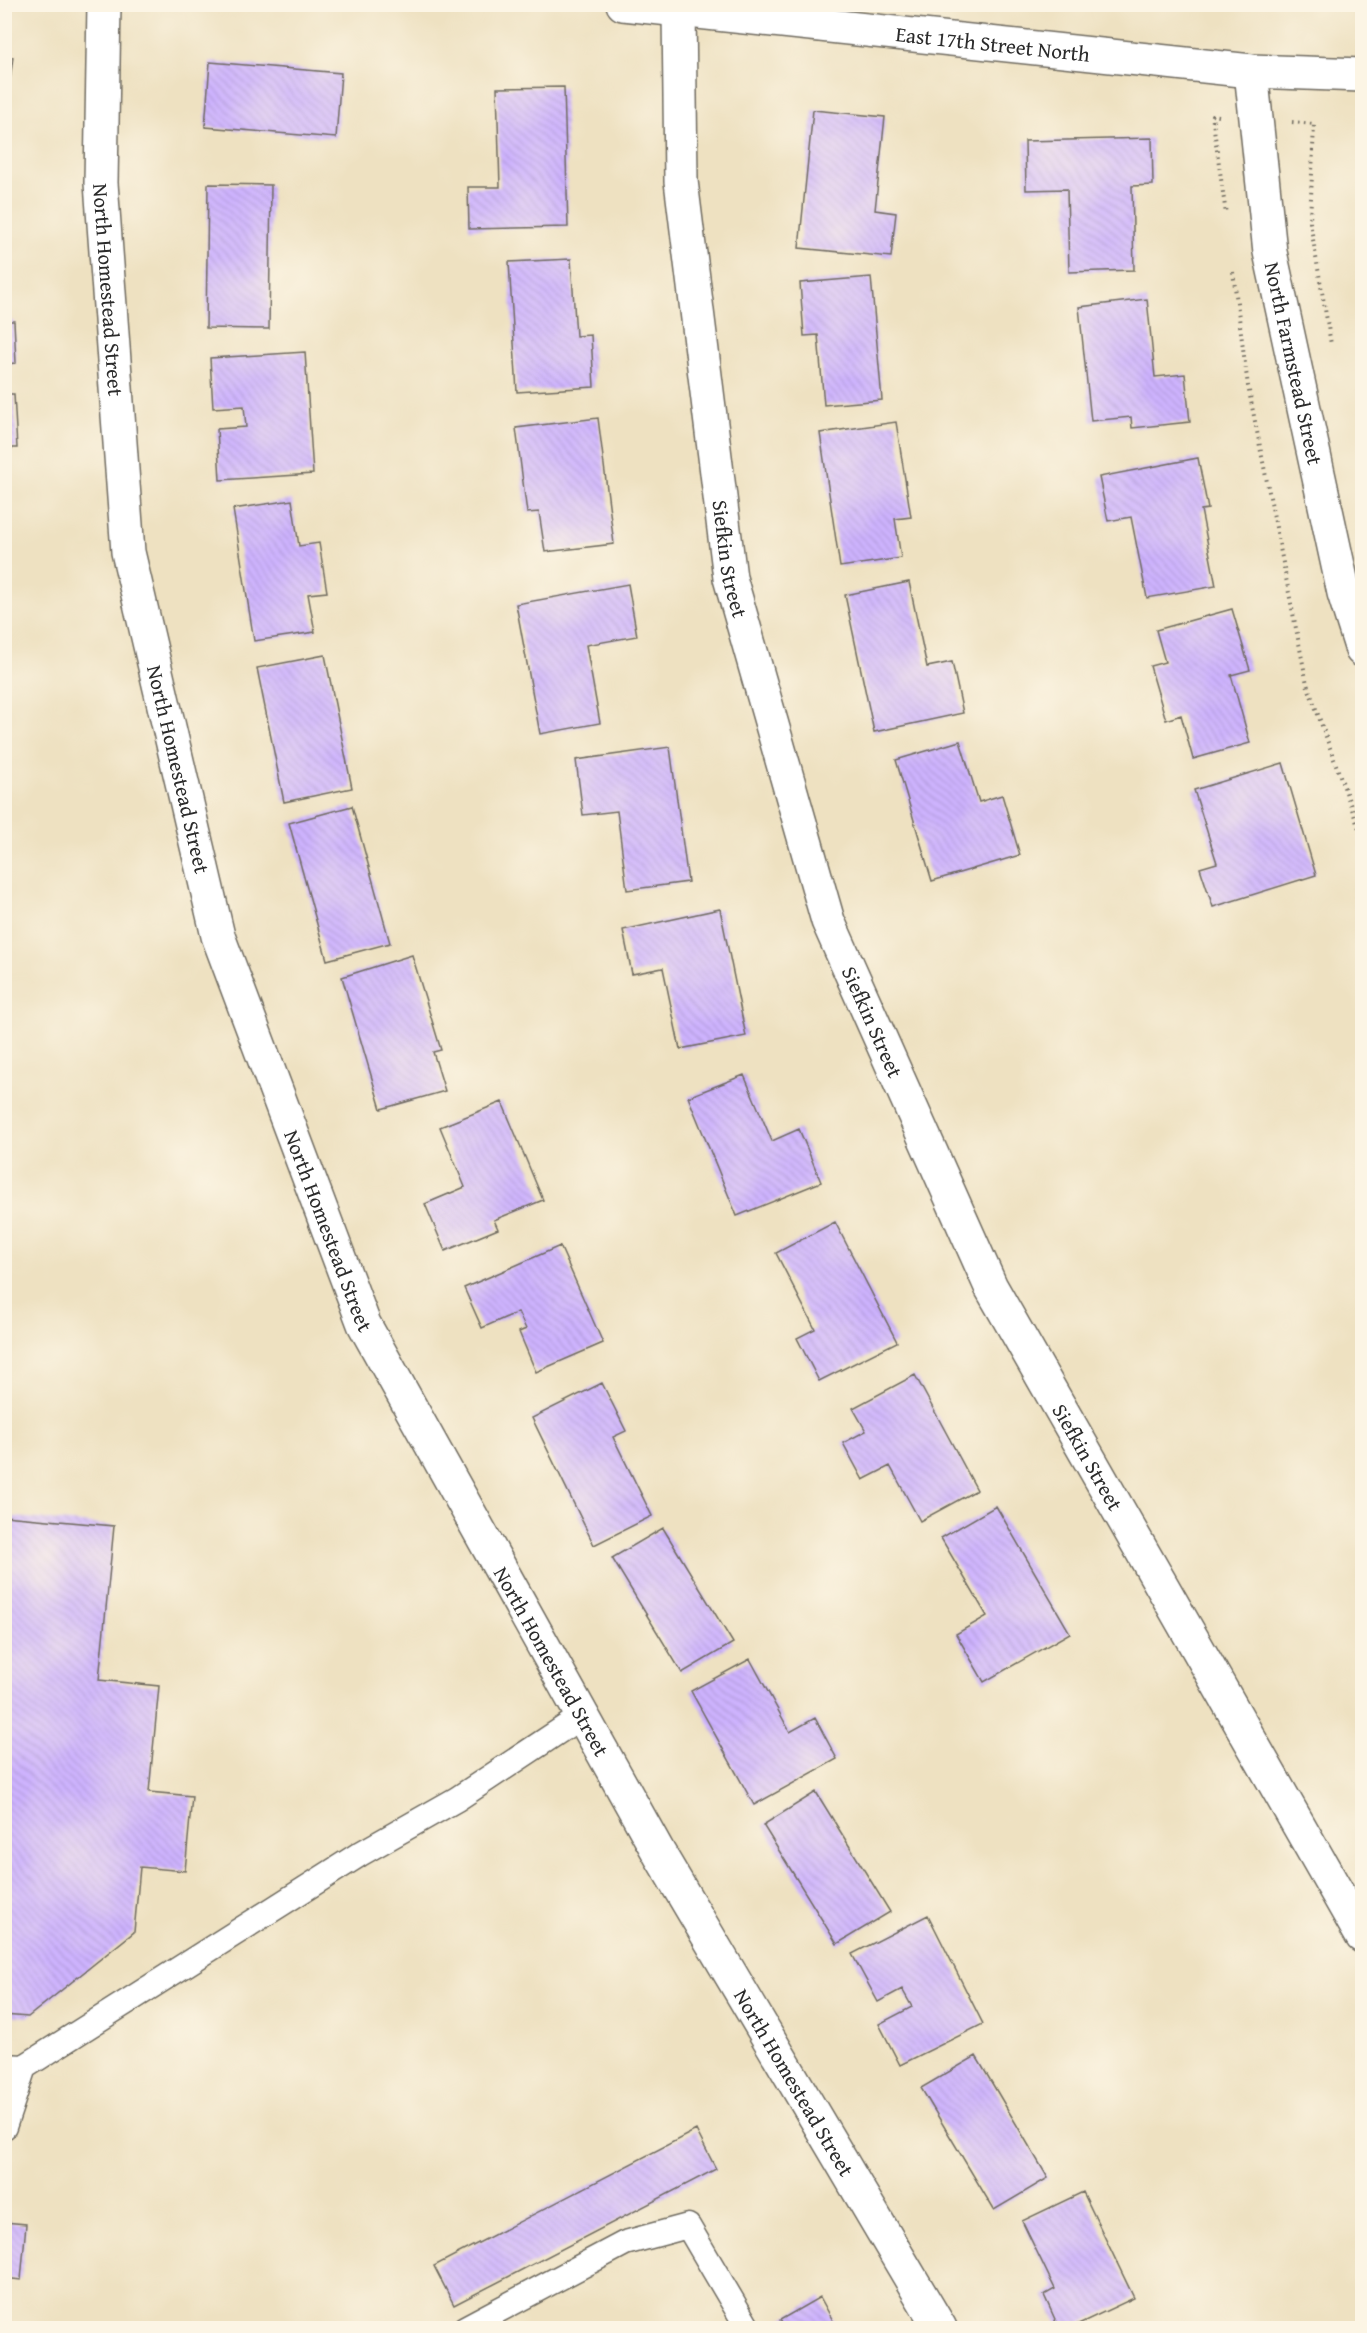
<svg xmlns="http://www.w3.org/2000/svg" width="1367" height="2333" font-family="'Gentium Book Plus',serif">
	<style>
		.building { fill: url(#building-back-hatch) }
		.lines { fill: none; stroke-linecap: round; stroke-linejoin: round }
		.lane-casing { stroke: #6f6b60; stroke-width: 27 }
		.street-casing { stroke: #6f6b60; stroke-width: 36 }
		.path { stroke: #6f6b60; stroke-width: 4; stroke-dasharray: 1.5 4.5; stroke-linecap: butt }
		.lane { stroke: #fff; stroke-width: 24 }
		.street { stroke: #fff; stroke-width: 33 }
		.labels { text-anchor: middle; dominant-baseline: central; stroke-width: 5; stroke-linejoin: round; paint-order: stroke }
		.street-label { font-size: 21px; fill: #2b2b2b; stroke: #fcf5e5 }
	</style>
	<defs>
		<pattern id="building-back-hatch" width="6" height="6" patternUnits="userSpaceOnUse" patternTransform="scale(1.5)"><rect width="6" height="6" fill="#ceb3fe"/><path d="M-1 5l2 2M0 0l6 6M5-1l2 2" fill="none" stroke="#b19ada"/></pattern>
	</defs>
	<rect width="100%" height="100%" fill="#fcf5e5"/>
	<filter id="ink" filterUnits="userSpaceOnUse"><feTurbulence type="fractalNoise" baseFrequency=".0167" numOctaves="2"/><feDisplacementMap in="SourceGraphic" scale="12" xChannelSelector="R" yChannelSelector="G"/><feConvolveMatrix kernelMatrix="1 2 1 2 8 2 1 2 1" color-interpolation-filters="sRGB"/></filter>
	<filter id="wash" filterUnits="userSpaceOnUse"><feTurbulence type="fractalNoise" baseFrequency=".008" numOctaves="4" result="noise"/><feDisplacementMap in="SourceGraphic" scale="24" xChannelSelector="R" yChannelSelector="G"/><feGaussianBlur stdDeviation="1.35" result="paint"/><feColorMatrix in="noise" values="0 0 0 0 0 0 0 0 0 0 0 0 0 0 0 0 0 1.4 0 .05"/><feComposite in="paint" operator="in"/></filter>
	<g filter="url(#wash)">
		<rect width="100%" height="100%" fill="#eee1c1"/>
		<g id="blocks">
			<path class="building" d="M4,56L13,57L6,111H4Z
				M210,62L341,73L336,138L205,127Z
				M564,87L568,227L469,229L468,187H500L497,88Z
				M813,110L885,117L875,210L896,213L891,257L799,248Z
				M1152,138L1153,185L1132,186L1134,270L1069,272L1067,189L1026,190L1025,141Z
				M4,170H6L10,295L4,296Z
				M208,184L271,185L269,329L206,328Z
				M571,259L576,336L591,335L594,387L517,392L509,262Z
				M871,277L882,400L824,405L818,335L804,336L800,283Z
				M1147,299L1155,377L1185,374L1190,422L1132,428L1131,417L1091,421L1079,307Z
				M4,321H14L16,363L4,364Z
				M305,352L313,474L220,480L217,429L246,427L244,406L213,408L210,358Z
				M4,394H14L17,448H4Z
				M598,418L614,544L545,552L539,512L527,513L516,428Z
				M896,422L911,517L895,519L901,558L840,567L820,433Z
				M1198,458L1208,509L1201,510L1216,586L1147,598L1131,517L1108,521L1099,477Z
				M292,500L299,546L319,543L327,592L308,594L315,632L254,641L233,509Z
				M909,582L927,667L952,662L963,713L874,732L845,595Z
				M628,584L637,636L586,645L600,723L540,734L516,604Z
				M1232,609L1250,670L1231,675L1250,743L1193,759L1181,715L1166,720L1150,666L1165,662L1156,630Z
				M325,655L352,788L284,802L257,668Z
				M960,741L979,802L1002,795L1020,855L932,881L896,760Z
				M670,747L688,882L627,890L617,811L583,815L576,760Z
				M1283,763L1316,875L1213,907L1200,868L1217,863L1194,790Z
				M352,806L390,943L327,960L289,823Z
				M720,909L746,1036L680,1049L663,968L632,974L623,930Z
				M412,955L441,1050L433,1052L445,1091L381,1109L342,977Z
				M744,1075L772,1141L799,1129L821,1182L737,1216L688,1097Z
				M502,1102L543,1200L494,1220L498,1229L445,1251L425,1204L465,1187L440,1127Z
				M835,1222L897,1342L819,1381L797,1338L815,1329L776,1253Z
				M560,1246L603,1343L536,1372L519,1332L526,1329L518,1312L482,1328L464,1288Z
				M915,1375L977,1490L920,1521L890,1466L863,1480L843,1443L866,1431L853,1408Z
				M602,1383L626,1431L613,1437L652,1516L594,1545L532,1418Z
				M996,1506L1070,1633L984,1682L956,1634L987,1616L941,1538Z
				M4,1516L114,1526L99,1680L159,1686L149,1792L192,1796L185,1871L140,1867L134,1932L28,2017L4,2015Z
				M663,1528L733,1643L682,1673L612,1558Z
				M750,1659L790,1732L815,1718L837,1759L754,1805L691,1691Z
				M816,1792L890,1912L837,1944L763,1825Z
				M928,1915L983,2024L900,2065L879,2024L912,2007L902,1989L878,2002L852,1954Z
				M976,2056L1048,2178L994,2210L921,2088Z
				M696,2130L716,2169L454,2305L434,2266Z
				M1083,2192L1134,2298L1070,2328H1059L1044,2295L1055,2289L1022,2221Z
				M4,2222L26,2224L21,2280L4,2278Z
				M820,2297L837,2328H785L780,2320Z"/>
		</g>
	</g>
	<g filter="url(#ink)">
		<use href="#blocks" fill-opacity="0" stroke="#6f6b60" stroke-width="1.5"/>
		<g class="lines">
			<defs>
				<path id="lane" d="M4,2066L24,2067L4,2127
					M24,2067L360,1854L457,1799L582,1716
					M465,2328L625,2243L688,2226L748,2328"/>
				<g id="street">
					<path id="s1" d="M104,4L101,183L128,552L218,936L364,1324L660,1855L940,2328"/>
					<path id="s2" d="M623,4L1251,71L1362,75"/>
					<path id="s3" d="M679,10L681,181L730,578L828,921L991,1287L1362,1936"/>
					<path id="s4" d="M1251,71L1270,252L1344,593L1362,650"/>
				</g>
			</defs>
			<use href="#lane" class="lane-casing"/>
			<use href="#street" class="street-casing"/>
			<path class="path" d="M1219,116L1212,115L1226,214
				M1292,122L1314,124L1310,222L1331,344
				M1233,272L1248,386L1307,684L1362,837"/>
			<use href="#lane" class="lane"/>
			<use href="#street" class="street"/>
		</g>
	</g>
	<g class="labels">
		<g class="street-label">
			<text stroke="none"><textPath href="#s2" startOffset="372">East 17th Street North</textPath></text>
			<text stroke="none"><textPath href="#s1" startOffset="286">North Homestead Street</textPath></text>
			<text stroke="none"><textPath href="#s4" startOffset="296">North Farmstead Street</textPath></text>
			<text stroke="none"><textPath href="#s3" startOffset="552">Siefkin Street</textPath></text>
			<text stroke="none"><textPath href="#s1" startOffset="772">North Homestead Street</textPath></text>
			<text stroke="none"><textPath href="#s3" startOffset="1038">Siefkin Street</textPath></text>
			<text stroke="none"><textPath href="#s1" startOffset="1258">North Homestead Street</textPath></text>
			<text stroke="none"><textPath href="#s3" startOffset="1524">Siefkin Street</textPath></text>
			<text stroke="none"><textPath href="#s1" startOffset="1744">North Homestead Street</textPath></text>
			<text stroke="none"><textPath href="#s1" startOffset="2230">North Homestead Street</textPath></text>
		</g>
	</g>
	<rect width="1367" height="2333" fill="none" stroke="#fcf5e5" stroke-width="24"/>
</svg>
